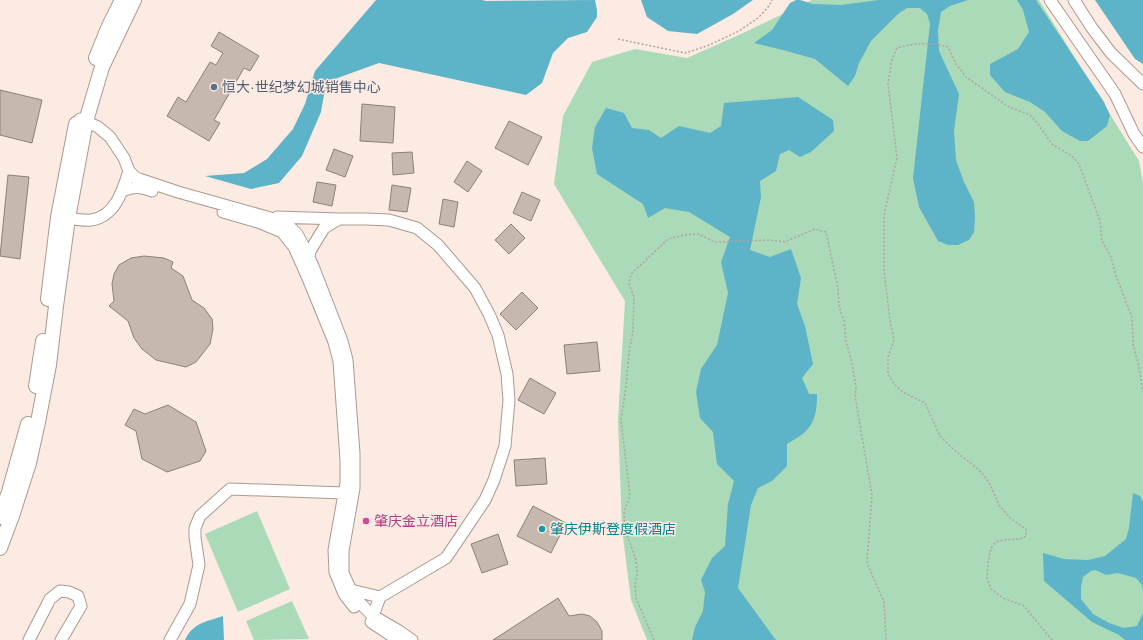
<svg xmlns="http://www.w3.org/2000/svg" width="1143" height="640" font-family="Helvetica,'Noto Sans SC',sans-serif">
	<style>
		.green { fill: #aadab7 }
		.water { fill: #5db3c7 }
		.building { fill: #c6b8ae; stroke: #8d8076 }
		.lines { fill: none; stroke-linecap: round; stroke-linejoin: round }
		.minor-casing { stroke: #a99a91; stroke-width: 13 }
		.major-casing { stroke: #a99a91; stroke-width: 16 }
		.path { stroke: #b1a49d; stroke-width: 1.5; stroke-dasharray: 2 2; stroke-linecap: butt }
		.minor { stroke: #fff; stroke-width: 11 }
		.major { stroke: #fff; stroke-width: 14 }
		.service-dot { fill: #5c6f8a; stroke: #fcebe2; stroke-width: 1.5 }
		.hotel-dot { fill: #d1479c; stroke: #fcebe2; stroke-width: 1.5 }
		.culture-dot { fill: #0f9aa8; stroke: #fcebe2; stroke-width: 1.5 }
		.labels { text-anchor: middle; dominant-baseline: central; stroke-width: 3; stroke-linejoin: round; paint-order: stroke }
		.service-label { font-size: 14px; fill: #4e5e75; stroke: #fcebe2; text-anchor: start }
		.hotel-label { font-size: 14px; fill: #b23c85; stroke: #fcebe2; text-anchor: start }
		.culture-label { font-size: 14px; fill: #0d838f; stroke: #fcebe2; text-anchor: start }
	</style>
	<rect width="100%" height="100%" fill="#fcebe2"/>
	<path class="green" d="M812,0H1039L1139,161L1143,183V640H647L631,600L622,529L618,419L625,301L554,184L563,116L592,62L635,49L687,58L741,34Z
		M257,511L290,589L238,612L205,534Z
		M292,601L309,639L254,640L246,621Z"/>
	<path class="water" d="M376,0H482L486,1L595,0L597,10V17L587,32L568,38L553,53L542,83L526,95L379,63L332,80L324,95L321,112L302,156L279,183L251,189L205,176L244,173L267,159L293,129L305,104L315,71Z
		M641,0H753L733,14L697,34L668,31L647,17Z
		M796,0H800L813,4L841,5L879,0H968L950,6L941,12L938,30L939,51L959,94L954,131L956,160L964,182L974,202L975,218L974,232L969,240L958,245H948L938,241L919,207L913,178L930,24L927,14L920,8H907L898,14L871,41L859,63L855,76L848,86L815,59L783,50L754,43L772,30L790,3Z
		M1017,0H1036L1104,102L1110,115L1107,126L1088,141H1080L1062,131L1045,112L1030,102L1005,92L990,75V64L1018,49L1029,32L1023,10Z
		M1095,0H1143V64L1135,59Z
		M798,97L833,120L834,131L811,152L800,157L789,150L780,154L776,171L760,181L761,197L750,250L770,257L791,249L801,278L797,304L805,326L813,364L802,378L809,394H817C817,407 816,421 806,431C801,436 793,440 787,444V466L772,481L758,488L751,505L738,588L775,639L777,640H692L695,627L703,611L705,592L701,580L712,558L725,546L728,504L734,481L717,464L713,432L700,418L696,392L701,369L717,345L728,293L721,262L730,237L689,212L665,208L648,218L643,204L597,174L592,148L595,127L606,108L624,113L632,128L649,130L661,138L679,126L710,133L721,126L724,103Z
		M1133,493L1140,496L1143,502V591L1142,585L1136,578L1118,573L1106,575L1095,570L1091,571L1083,577L1081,587V599L1093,614L1109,623L1124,628L1137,626L1143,613V640H1125L1119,635L1092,622L1044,581L1043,553L1064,559L1088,560L1105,556L1126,539L1129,528Z
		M223,616L224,640H185C194,622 206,622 223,616Z"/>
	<path class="building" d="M219,32L259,56L250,71L244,68L214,120L220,123L209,141L167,116L178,97L186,102L210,62L216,65L223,53L211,46Z
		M0,90L42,100L32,143L0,135Z
		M362,104L395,107L393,143L360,141Z
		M509,121L542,137L528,165L495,148Z
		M334,149L353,156L345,177L326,170Z
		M412,152L414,173L393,175L392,153Z
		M467,161L482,171L468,192L454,182Z
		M8,175L29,177L20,259L0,256Z
		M317,182L336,185L332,206L313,202Z
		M392,185L411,188L407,212L389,210Z
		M522,192L540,200L531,221L513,213Z
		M443,199L458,202L454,227L439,224Z
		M511,224L525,238L509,254L495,240Z
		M144,256L164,258L173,262L171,268L183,276L192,300L204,308L212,319L213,329L210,344L196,362L186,367L156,360L142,349L134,338L128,321L109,306L114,301L112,284L114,274L119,265L131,258Z
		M522,292L538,308L516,330L500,314Z
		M597,342L600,371L567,374L564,345Z
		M530,378L556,393L544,414L518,400Z
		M168,405L196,422L206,451L200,461L167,472L142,459L136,431L125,425L134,409L145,414Z
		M545,458L547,484L516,486L514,460Z
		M533,506L566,523L551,553L517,536Z
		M498,534L508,564L482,573L471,544Z
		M558,598L569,616L582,614L590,616L597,622L602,631V640H493Z"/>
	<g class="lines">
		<defs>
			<path id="minor" d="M1050,0L1115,94L1134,134L1143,147
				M1074,0L1092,28L1111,53L1143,84
				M80,119L98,127L110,137L124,158L129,171L136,178L178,192L267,217L287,224L297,234L303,245L313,266L342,341L347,360L354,453V488L343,551V573L354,597L373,616L399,631L412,640
				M122,191C135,186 140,187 152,191
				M223,212L258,222L282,232L294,247L307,276L334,342L339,361L346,460V483L334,550L335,572L344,594L354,607
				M60,217C69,218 82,221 91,220C115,217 123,190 129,171
				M277,217L339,219H366L389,220L417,228L438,245L475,288L489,314L498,335L507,374L509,400L505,446L494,480L485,500L446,558L380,597
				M309,257L310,251L324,228L339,219
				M351,590L380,597L373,616
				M371,622L398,640
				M29,640L50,599L60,591L69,592L78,596L81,606L61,640
				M170,640L190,604L199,565L195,537V528L200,516L230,489L344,493"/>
			<path id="major" d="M96,58L109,26L122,0
				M48,299L58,217L76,124
				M36,386L43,341
				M0,517L9,492L28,424
				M0,548L12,516L29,463L38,422L49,365L56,306L68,218L86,121L102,67L134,0"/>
		</defs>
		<use href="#minor" class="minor-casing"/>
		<use href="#major" class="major-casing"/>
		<path class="path" d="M618,39L685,53L707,46L739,31L758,18L769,6L772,0
			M654,640L636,598L635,584L637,574L636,560L625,530L624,512L630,496L621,420L626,386L629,354L633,331L634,297L629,284L631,274L668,239L684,235L698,234L715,242L770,240L784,242L815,229L826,232L838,288L839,306L844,321L846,341L851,359L856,387L855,396L872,495L867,563L884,602L886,640
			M1052,640L1024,606L1003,598L991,589L987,578L988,563L991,548L996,542L1003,540L1020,539L1026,536V529L1010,518L999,505L989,482L979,470L953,449L940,436L925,403L904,393L894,384L888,374V357L894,340L890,320L884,270V215L897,158L888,84L892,59L897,48C913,43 933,42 948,47L956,64L966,77L1009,107L1030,115L1038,124L1052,144L1072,156L1079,164L1100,221L1102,241L1111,257L1116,276L1132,317L1133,344L1138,363L1143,392"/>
		<use href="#minor" class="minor"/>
		<use href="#major" class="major"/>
	</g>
	<circle class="service-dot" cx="214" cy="87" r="4"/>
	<circle class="hotel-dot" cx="366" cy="521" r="4"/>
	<circle class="culture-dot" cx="542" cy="529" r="4"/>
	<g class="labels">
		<g class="service-label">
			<text x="222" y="87">恒大·世纪梦幻城销售中心</text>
		</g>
		<g class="hotel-label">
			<text x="374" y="521">肇庆金立酒店</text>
		</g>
		<g class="culture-label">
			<text x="550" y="529">肇庆伊斯登度假酒店</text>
		</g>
	</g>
</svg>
